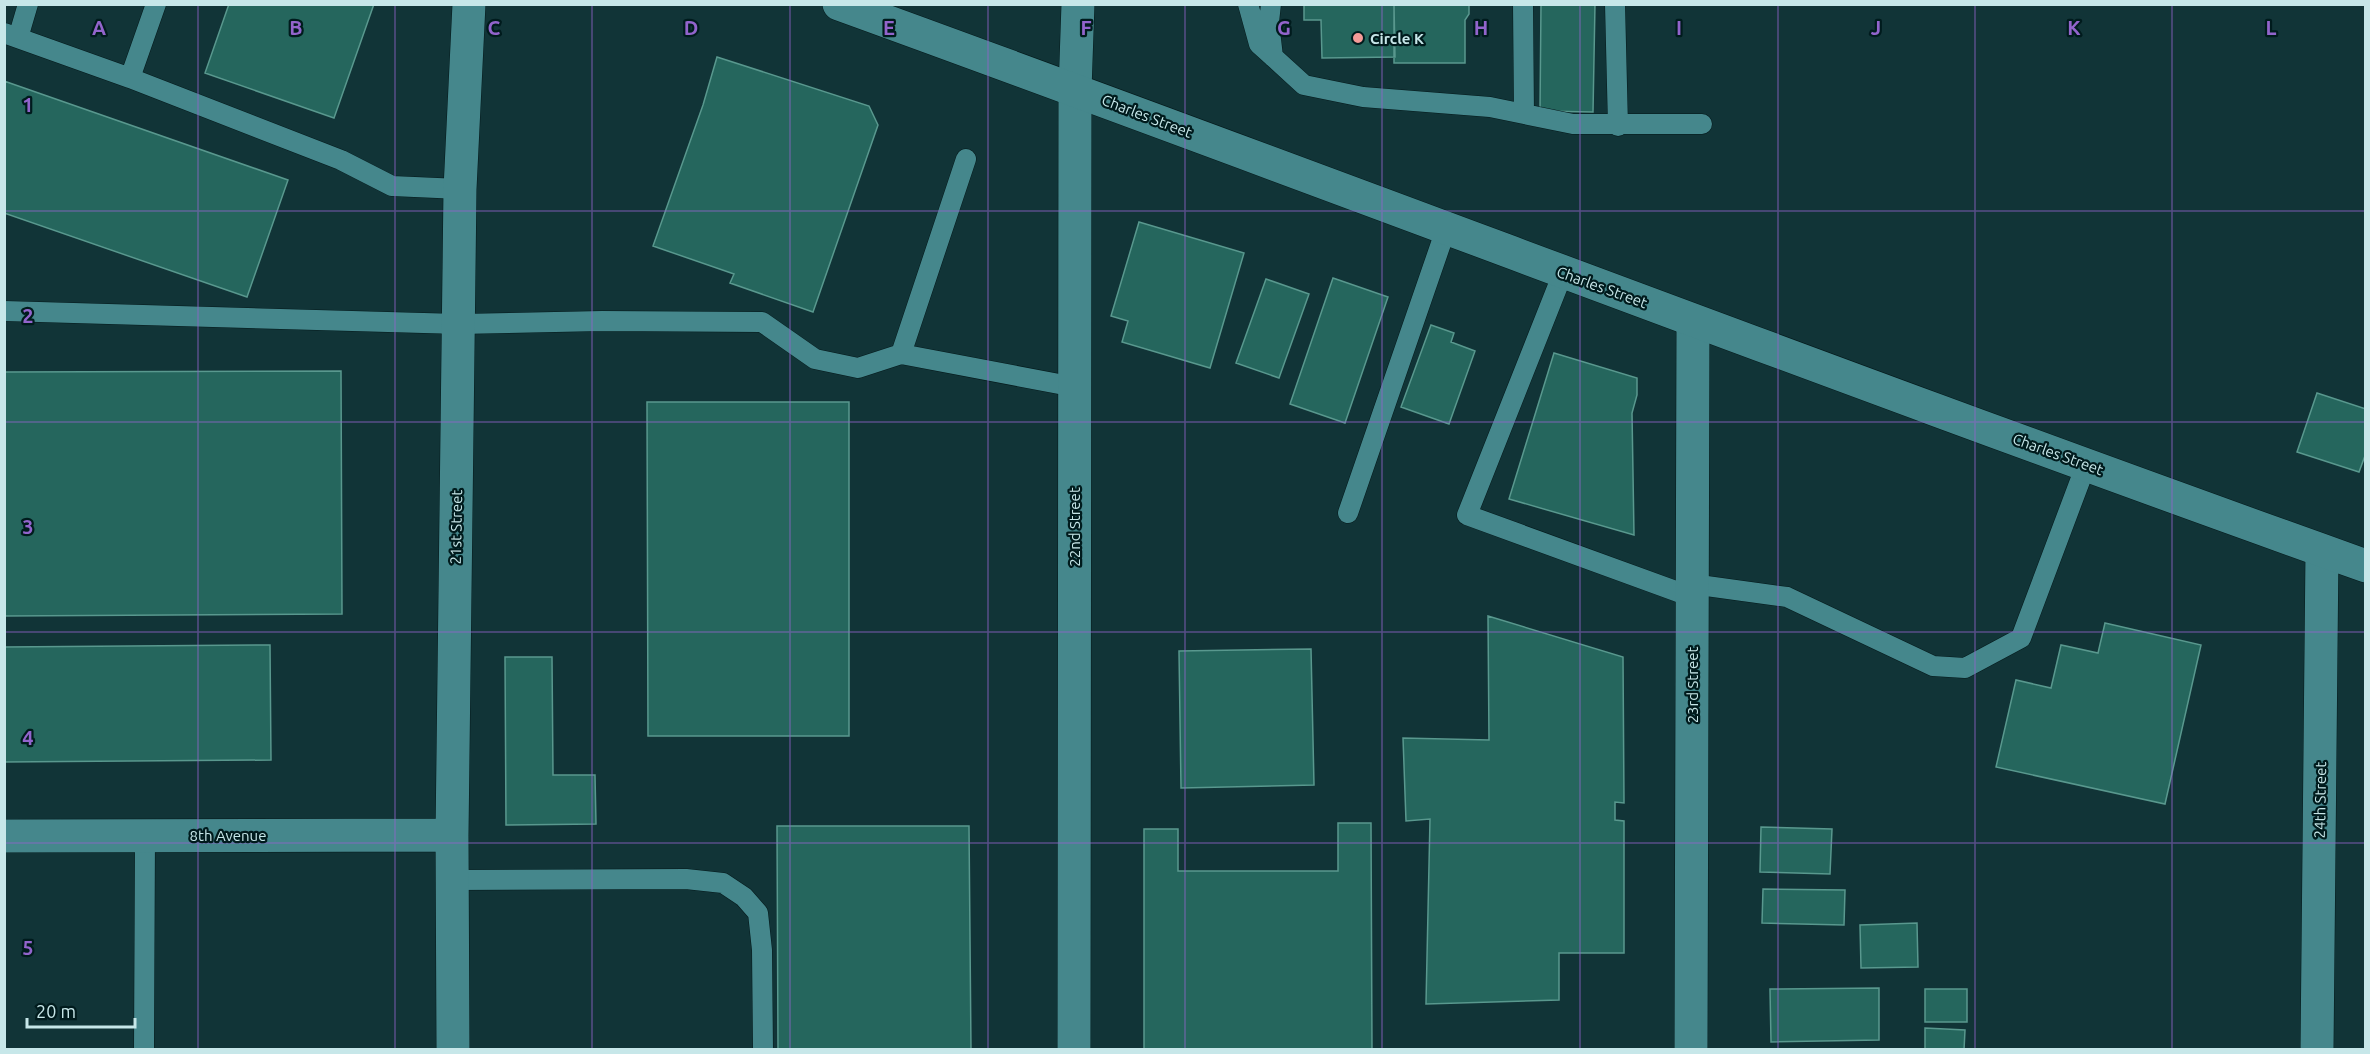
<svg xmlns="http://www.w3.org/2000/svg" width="2370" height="1054" font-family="Ubuntu,sans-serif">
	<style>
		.building { fill: #25665d; stroke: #59988e; stroke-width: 1.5 }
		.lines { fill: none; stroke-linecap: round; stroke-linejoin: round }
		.lane-casing { stroke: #051a1c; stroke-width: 21 }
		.street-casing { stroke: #051a1c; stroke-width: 34 }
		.secondary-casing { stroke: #051a1c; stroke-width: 34 }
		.lane { stroke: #45878c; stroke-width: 20 }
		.street { stroke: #45878c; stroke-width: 33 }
		.secondary { stroke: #45878c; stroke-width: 33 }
		.grid { fill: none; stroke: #9264cc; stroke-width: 1.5; stroke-opacity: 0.55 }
		.poi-dot { fill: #f59b98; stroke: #001b1d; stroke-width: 2 }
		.labels { text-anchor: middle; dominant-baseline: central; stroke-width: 4.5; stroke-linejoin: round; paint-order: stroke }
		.poi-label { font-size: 15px; font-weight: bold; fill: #c7e7e9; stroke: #001b1d; text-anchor: start }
		.street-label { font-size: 15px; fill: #c7e7e9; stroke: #001b1d }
		.grid-label { font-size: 20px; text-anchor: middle; font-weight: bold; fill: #9264cc; stroke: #001b1d; stroke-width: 4.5; stroke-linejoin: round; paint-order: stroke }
	</style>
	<rect width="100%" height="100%" fill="#113437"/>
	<path class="building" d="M229,4H374L334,118L205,73Z
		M1304,4H1394L1395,57L1322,58L1321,20H1304Z
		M1394,4H1469V14L1465,20V63H1394Z
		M1541,4H1595L1593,112L1540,111Z
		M717,57L869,106L878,125L813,312L730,283L734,274L653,246L703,105Z
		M4,81L288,180L247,297L4,213Z
		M1139,222L1244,253L1210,368L1122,342L1128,321L1111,316Z
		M1333,278L1388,297L1345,423L1290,404Z
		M1266,279L1309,294L1279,378L1236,363Z
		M1431,325L1454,333L1451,342L1475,351L1449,424L1401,407Z
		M1554,353L1637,378V395L1632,413L1634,535L1509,499Z
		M341,371L342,614L4,616V372Z
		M2317,393L2366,409V453L2359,472L2297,452Z
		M647,402H849V736H648Z
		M1488,616L1623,657L1624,803L1615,802V820L1624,821V953H1559V1000L1426,1004L1430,819L1406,821L1403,738L1489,740Z
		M2105,623L2201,645L2165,804L1996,767L2016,680L2051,688L2061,645L2098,653Z
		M270,645L271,760L4,762V647Z
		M1311,649L1314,785L1181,788L1179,651Z
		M505,657H552L553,775H595L596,824L506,825Z
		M1338,823H1371L1372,1050H1144V829H1178V871H1338Z
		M777,826H969L971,1050H778Z
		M1761,827L1832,829L1830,874L1760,872Z
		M1763,889L1845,890L1844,925L1762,923Z
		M1917,923L1918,967L1861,968L1860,925Z
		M1879,988V1040L1771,1042L1770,989Z
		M1925,989H1967V1022H1925Z
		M1925,1028L1965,1030L1964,1050H1925Z"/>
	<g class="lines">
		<defs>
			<path id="lane" d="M1248,4L1259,44L1304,85L1363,97L1490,107L1573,124H1702
				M1271,4L1269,22L1273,57
				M1523,4L1524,114
				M1615,4L1618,126
				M4,33L130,78L341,160L392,186L460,189
				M18,38L28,4
				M130,78L156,4
				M1563,273L1467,515L1692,597
				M4,311L459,324L602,321L762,322L815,359L858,368L901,354L1075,387
				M901,354L966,159
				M1348,513L1446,229
				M1692,584L1787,597L1933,666L1965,668L2021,638L2086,465
				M452,880L686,879L723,883L744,897L758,913L762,950L763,1050
				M144,1050L145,836"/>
			<path id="street" d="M4,836L452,835
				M453,1050L452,835L460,189L469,4
				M1074,1050L1075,90L1078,4
				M1691,1050L1693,321
				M2317,1050L2322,551"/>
			<path id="secondary" d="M839,4C1349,189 1855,384 2366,566"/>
		</defs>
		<use href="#lane" class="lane-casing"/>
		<use href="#street" class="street-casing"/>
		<use href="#secondary" class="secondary-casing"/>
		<use href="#lane" class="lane"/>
		<use href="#street" class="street"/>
		<use href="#secondary" class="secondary"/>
	</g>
	<path class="grid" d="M198,4V1050M395,4V1050M592,4V1050M790,4V1050M988,4V1050M1185,4V1050M1382,4V1050M1580,4V1050M1778,4V1050M1975,4V1050M2172,4V1050M4,211H2366M4,422H2366M4,632H2366M4,843H2366"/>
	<circle class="poi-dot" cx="1358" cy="38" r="6"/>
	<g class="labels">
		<g class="poi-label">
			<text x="1370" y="38">Circle K</text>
		</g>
		<g class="street-label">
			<text transform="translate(1147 116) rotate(21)">Charles Street</text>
			<text transform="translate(1602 287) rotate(20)">Charles Street</text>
			<text transform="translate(2058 454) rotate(20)">Charles Street</text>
			<text transform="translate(456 527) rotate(-89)">21st Street</text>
			<text transform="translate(1074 527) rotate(-90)">22nd Street</text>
			<text transform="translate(1692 685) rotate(-90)">23rd Street</text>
			<text transform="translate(2320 800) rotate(-89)">24th Street</text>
			<text x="228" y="835">8th Avenue</text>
		</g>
	</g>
	<g class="grid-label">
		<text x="99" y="35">A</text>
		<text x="296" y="35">B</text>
		<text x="494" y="35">C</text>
		<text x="691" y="35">D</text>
		<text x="889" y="35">E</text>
		<text x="1086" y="35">F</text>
		<text x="1284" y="35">G</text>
		<text x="1481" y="35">H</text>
		<text x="1679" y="35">I</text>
		<text x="1876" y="35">J</text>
		<text x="2074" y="35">K</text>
		<text x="2271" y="35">L</text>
		<text x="28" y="112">1</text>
		<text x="28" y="323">2</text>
		<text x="28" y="534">3</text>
		<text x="28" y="745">4</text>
		<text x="28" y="955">5</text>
	</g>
	<rect width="2370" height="1054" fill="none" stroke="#c7e7e9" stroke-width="12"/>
	<path d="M27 1018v9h108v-9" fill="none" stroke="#c7e7e9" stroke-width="3"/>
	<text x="36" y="1018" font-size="18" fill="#c7e7e9" stroke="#001b1d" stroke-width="4.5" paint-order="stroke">20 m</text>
</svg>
